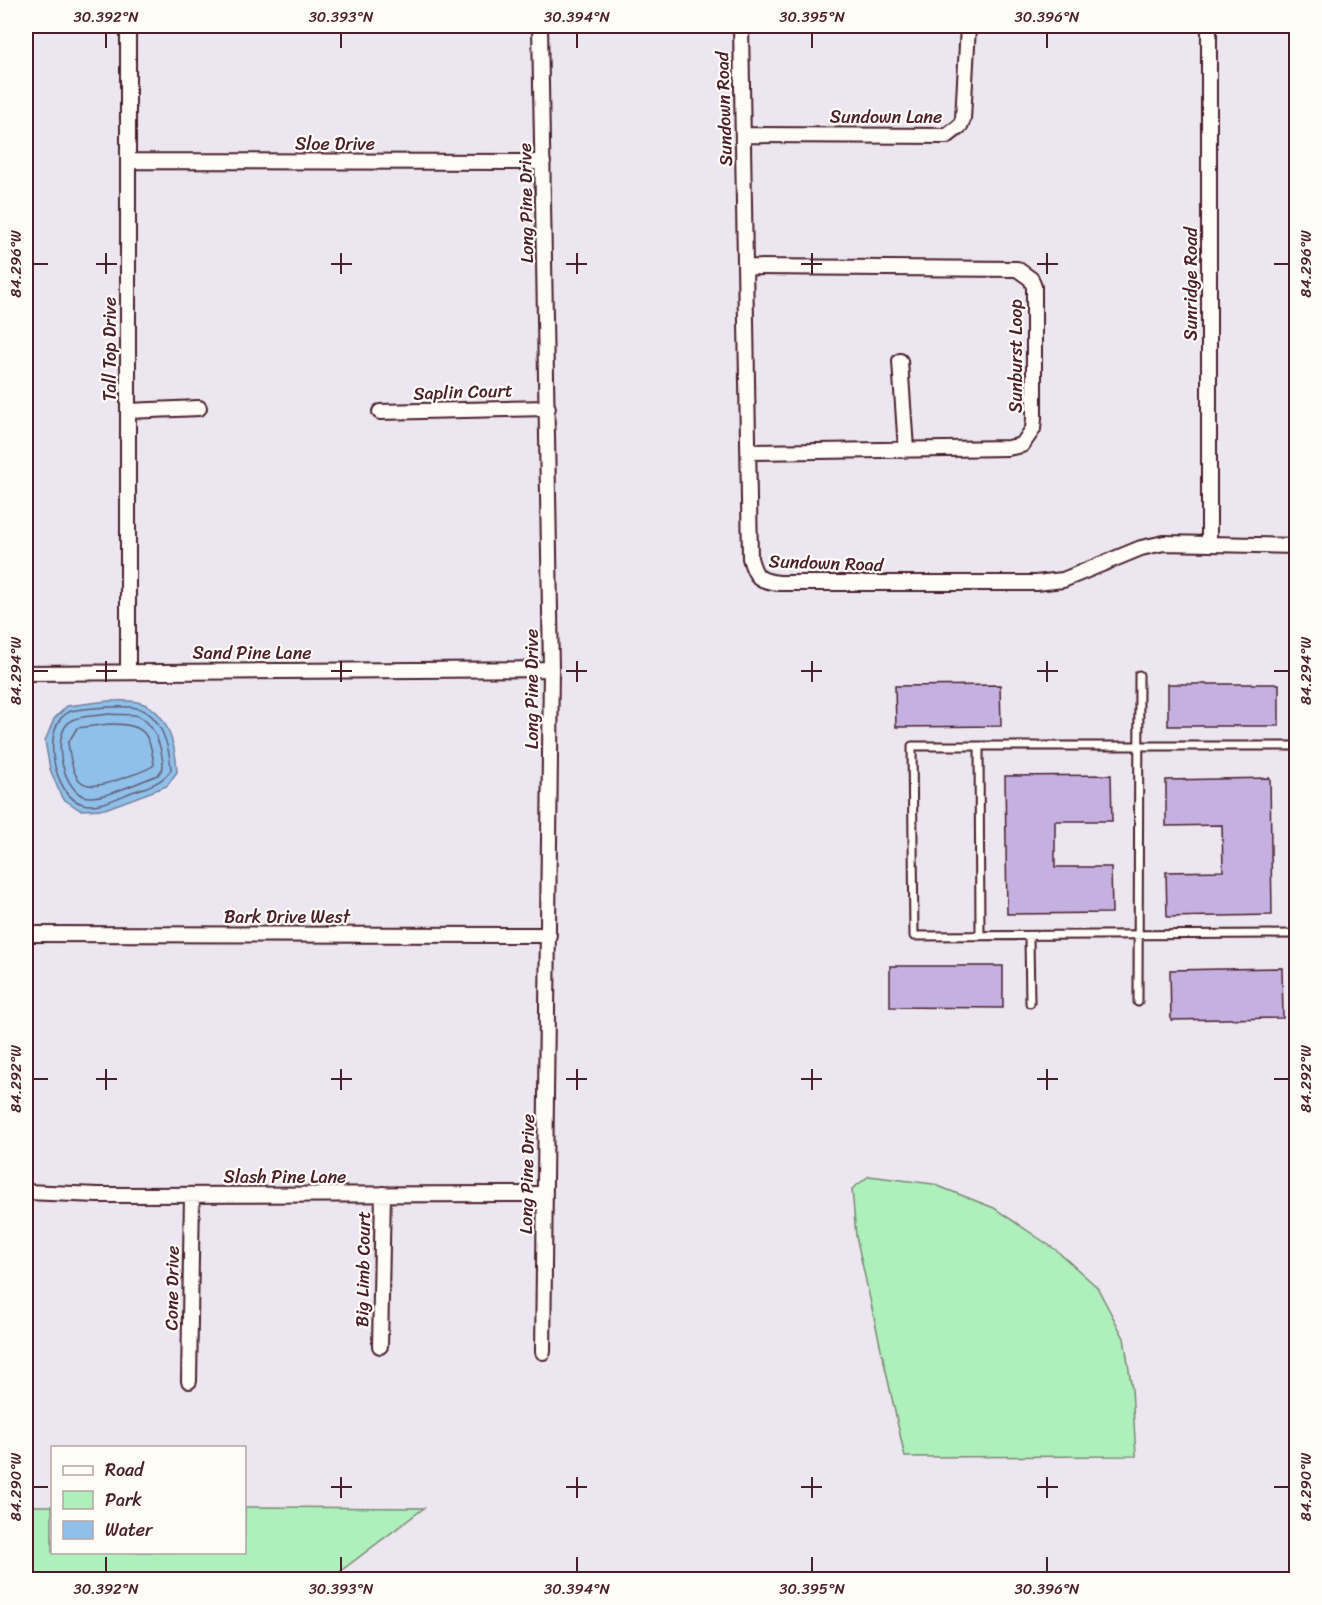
<svg xmlns="http://www.w3.org/2000/svg" width="1322" height="1605" font-family="Sriracha,sans-serif">
	<style>
		.green { fill: #adf0bb; stroke: #7c8873; stroke-width: 1.5 }
		.water { fill: #8ec0ea; stroke: #73809e; stroke-width: 1.5 }
		.lines { fill: none; stroke-linecap: round; stroke-linejoin: round }
		.shore { stroke: #655f77; stroke-width: 1.5 }
		.building { fill: #c5b1e1; stroke: #4a1f2b; stroke-width: 1.5 }
		.lane-casing { stroke: #4a1f2b; stroke-width: 11 }
		.street-casing { stroke: #4a1f2b; stroke-width: 18 }
		.lane { stroke: #fdfcf7; stroke-width: 7 }
		.street { stroke: #fdfcf7; stroke-width: 14 }
		.ticks { fill: none; stroke: #4a1f2b; stroke-width: 2 }
		.labels { text-anchor: middle; dominant-baseline: central; stroke-width: 4.5; stroke-linejoin: round; paint-order: stroke }
		.street-label { font-size: 18px; fill: #4a1f2b; stroke: #fdfcf7 }
		.neatline { fill: none; stroke: #4a1f2b; stroke-width: 2 }
		.ticks-label { font-size: 15px; text-anchor: middle; fill: #4a1f2b }
	</style>
	<rect width="100%" height="100%" fill="#ece6f0"/>
	<filter id="ink" filterUnits="userSpaceOnUse"><feTurbulence type="fractalNoise" baseFrequency=".0167" numOctaves="2"/><feDisplacementMap in="SourceGraphic" scale="12" xChannelSelector="R" yChannelSelector="G"/><feConvolveMatrix kernelMatrix="1 2 1 2 8 2 1 2 1" color-interpolation-filters="sRGB"/></filter>
	<g filter="url(#ink)">
		<path class="green" d="M869,1176L933,1184L994,1208L1056,1250L1097,1287L1124,1338L1132,1389L1136,1456L905,1457L856,1236L852,1189Z
			M26,1506H52V1552H244L245,1507L424,1508L330,1579L26,1580Z"/>
		<path class="water" d="M108,701C117,701 128,700 137,702C167,707 176,747 177,772L167,786L105,809L80,810L62,798L50,769L45,741L54,719L67,706Z"/>
		<g class="lines">
			<path class="shore" d="M108,707C117,707 128,706 137,708C161,713 170,749 171,770C161,784 147,787 132,792C117,798 99,808 83,804C54,798 38,724 71,711C82,708 97,708 108,707Z
				M109,714C117,715 126,714 134,715C154,719 163,750 163,768L158,775C141,781 99,802 83,796C62,787 50,733 72,720C81,715 99,716 109,714Z
				M109,724C142,724 150,730 154,765C145,772 133,774 123,778C82,793 74,787 68,743L77,728Z"/>
		</g>
		<path class="building" d="M1168,684H1279V726H1168Z
			M1000,685L1001,726L896,727L895,686Z
			M1111,775L1112,821H1055V867H1111L1112,913L1007,914L1005,776Z
			M1270,778L1272,915L1167,917L1166,872L1223,871L1222,825L1166,826V780Z
			M890,966H1003V1008L890,1007Z
			M1282,968L1283,1018L1171,1020L1170,970Z"/>
		<g class="lines">
			<defs>
				<path id="lane" d="M979,746L980,936
					M1296,746H912L914,936L1296,934
					M1029,936L1030,1003
					M1138,1002L1139,675"/>
				<path id="street" d="M128,26V672
					M540,26L551,669L543,1352
					M741,26L750,558C755,577 759,581 779,583H1036L1063,580L1141,548L1164,543L1296,546
					M743,135L947,136L960,126L963,119L968,26
					M128,161L543,162
					M747,267L1017,269L1031,279L1034,287V418L1033,429L1022,445L1008,448L749,452
					M900,361L906,449
					M128,411L199,408
					M380,412L548,408
					M1209,543V26
					M26,673L551,669
					M26,934L549,935
					M26,1192L98,1195L544,1194
					M380,1346L383,1194
					M189,1381L192,1195"/>
			</defs>
			<use href="#lane" class="lane-casing"/>
			<use href="#street" class="street-casing"/>
			<use href="#lane" class="lane"/>
			<use href="#street" class="street"/>
		</g>
	</g>
	<path class="ticks" d="M106,33V48M341,33V48M577,33V48M812,33V48M1047,33V48M106,253V274M341,253V274M577,253V274M812,253V274M1047,253V274M33,264H48M96,264H117M331,264H352M566,264H587M801,264H822M1037,264H1058M1274,264H1289M106,661V682M341,661V682M577,661V682M812,661V682M1047,661V682M33,671H48M96,671H117M331,671H352M566,671H587M801,671H822M1037,671H1058M1274,671H1289M106,1069V1090M341,1069V1090M577,1069V1090M812,1069V1090M1047,1069V1090M33,1079H48M96,1079H117M331,1079H352M566,1079H587M801,1079H822M1037,1079H1058M1274,1079H1289M341,1477V1498M577,1477V1498M812,1477V1498M1047,1477V1498M33,1487H48M331,1487H352M566,1487H587M801,1487H822M1037,1487H1058M1274,1487H1289M106,1557V1572M341,1557V1572M577,1557V1572M812,1557V1572M1047,1557V1572"/>
	<g class="labels">
		<g class="street-label">
			<text transform="translate(724 109) rotate(-92)">Sundown Road</text>
			<text x="886" y="117">Sundown Lane</text>
			<text x="335" y="144">Sloe Drive</text>
			<text transform="translate(526 203) rotate(-91)">Long Pine Drive</text>
			<text transform="translate(1191 284) rotate(-90)">Sunridge Road</text>
			<text transform="translate(110 349) rotate(-90)">Tall Top Drive</text>
			<text transform="translate(1016 356) rotate(-90)">Sunburst Loop</text>
			<text transform="translate(463 392) rotate(-2)">Saplin Court</text>
			<text transform="translate(826 563) rotate(2)">Sundown Road</text>
			<text x="252" y="653">Sand Pine Lane</text>
			<text transform="translate(532 689) rotate(-90)">Long Pine Drive</text>
			<text x="287" y="917">Bark Drive West</text>
			<text transform="translate(527 1174) rotate(-89)">Long Pine Drive</text>
			<text x="285" y="1177">Slash Pine Lane</text>
			<text transform="translate(363 1269) rotate(-89)">Big Limb Court</text>
			<text transform="translate(172 1288) rotate(-89)">Cone Drive</text>
		</g>
	</g>
	<rect width="1322" height="1605" fill="none" stroke="#fdfcf7" stroke-width="66"/>
	<rect x="51" y="1446" width="195" height="108" fill="#fdfcf7" stroke="#b5a4a5" stroke-width="1.5"/>
	<rect x="63" y="1466" width="30" height="9" fill="#fdfcf7" stroke="#b5a4a5" stroke-width="1.5"/>
	<text x="105" y="1476" font-size="18" fill="#4a1f2b">Road</text>
	<rect x="63" y="1491" width="30" height="18" fill="#adf0bb" stroke="#b5a4a5" stroke-width="1.5"/>
	<text x="105" y="1506" font-size="18" fill="#4a1f2b">Park</text>
	<rect x="63" y="1521" width="30" height="18" fill="#8ec0ea" stroke="#b5a4a5" stroke-width="1.5"/>
	<text x="105" y="1536" font-size="18" fill="#4a1f2b">Water</text>
	<rect x="33" y="33" width="1256" height="1539" class="neatline"/>
	<g class="ticks-label">
		<text x="106" y="22">30.392°N</text>
		<text x="341" y="22">30.393°N</text>
		<text x="577" y="22">30.394°N</text>
		<text x="812" y="22">30.395°N</text>
		<text x="1047" y="22">30.396°N</text>
		<text transform="translate(1306 264) rotate(-90)" y="5">84.296°W</text>
		<text transform="translate(16 264) rotate(-90)" y="5">84.296°W</text>
		<text transform="translate(1306 671) rotate(-90)" y="5">84.294°W</text>
		<text transform="translate(16 671) rotate(-90)" y="5">84.294°W</text>
		<text transform="translate(1306 1079) rotate(-90)" y="5">84.292°W</text>
		<text transform="translate(16 1079) rotate(-90)" y="5">84.292°W</text>
		<text transform="translate(1306 1487) rotate(-90)" y="5">84.290°W</text>
		<text transform="translate(16 1487) rotate(-90)" y="5">84.290°W</text>
		<text x="106" y="1594">30.392°N</text>
		<text x="341" y="1594">30.393°N</text>
		<text x="577" y="1594">30.394°N</text>
		<text x="812" y="1594">30.395°N</text>
		<text x="1047" y="1594">30.396°N</text>
	</g>
</svg>
